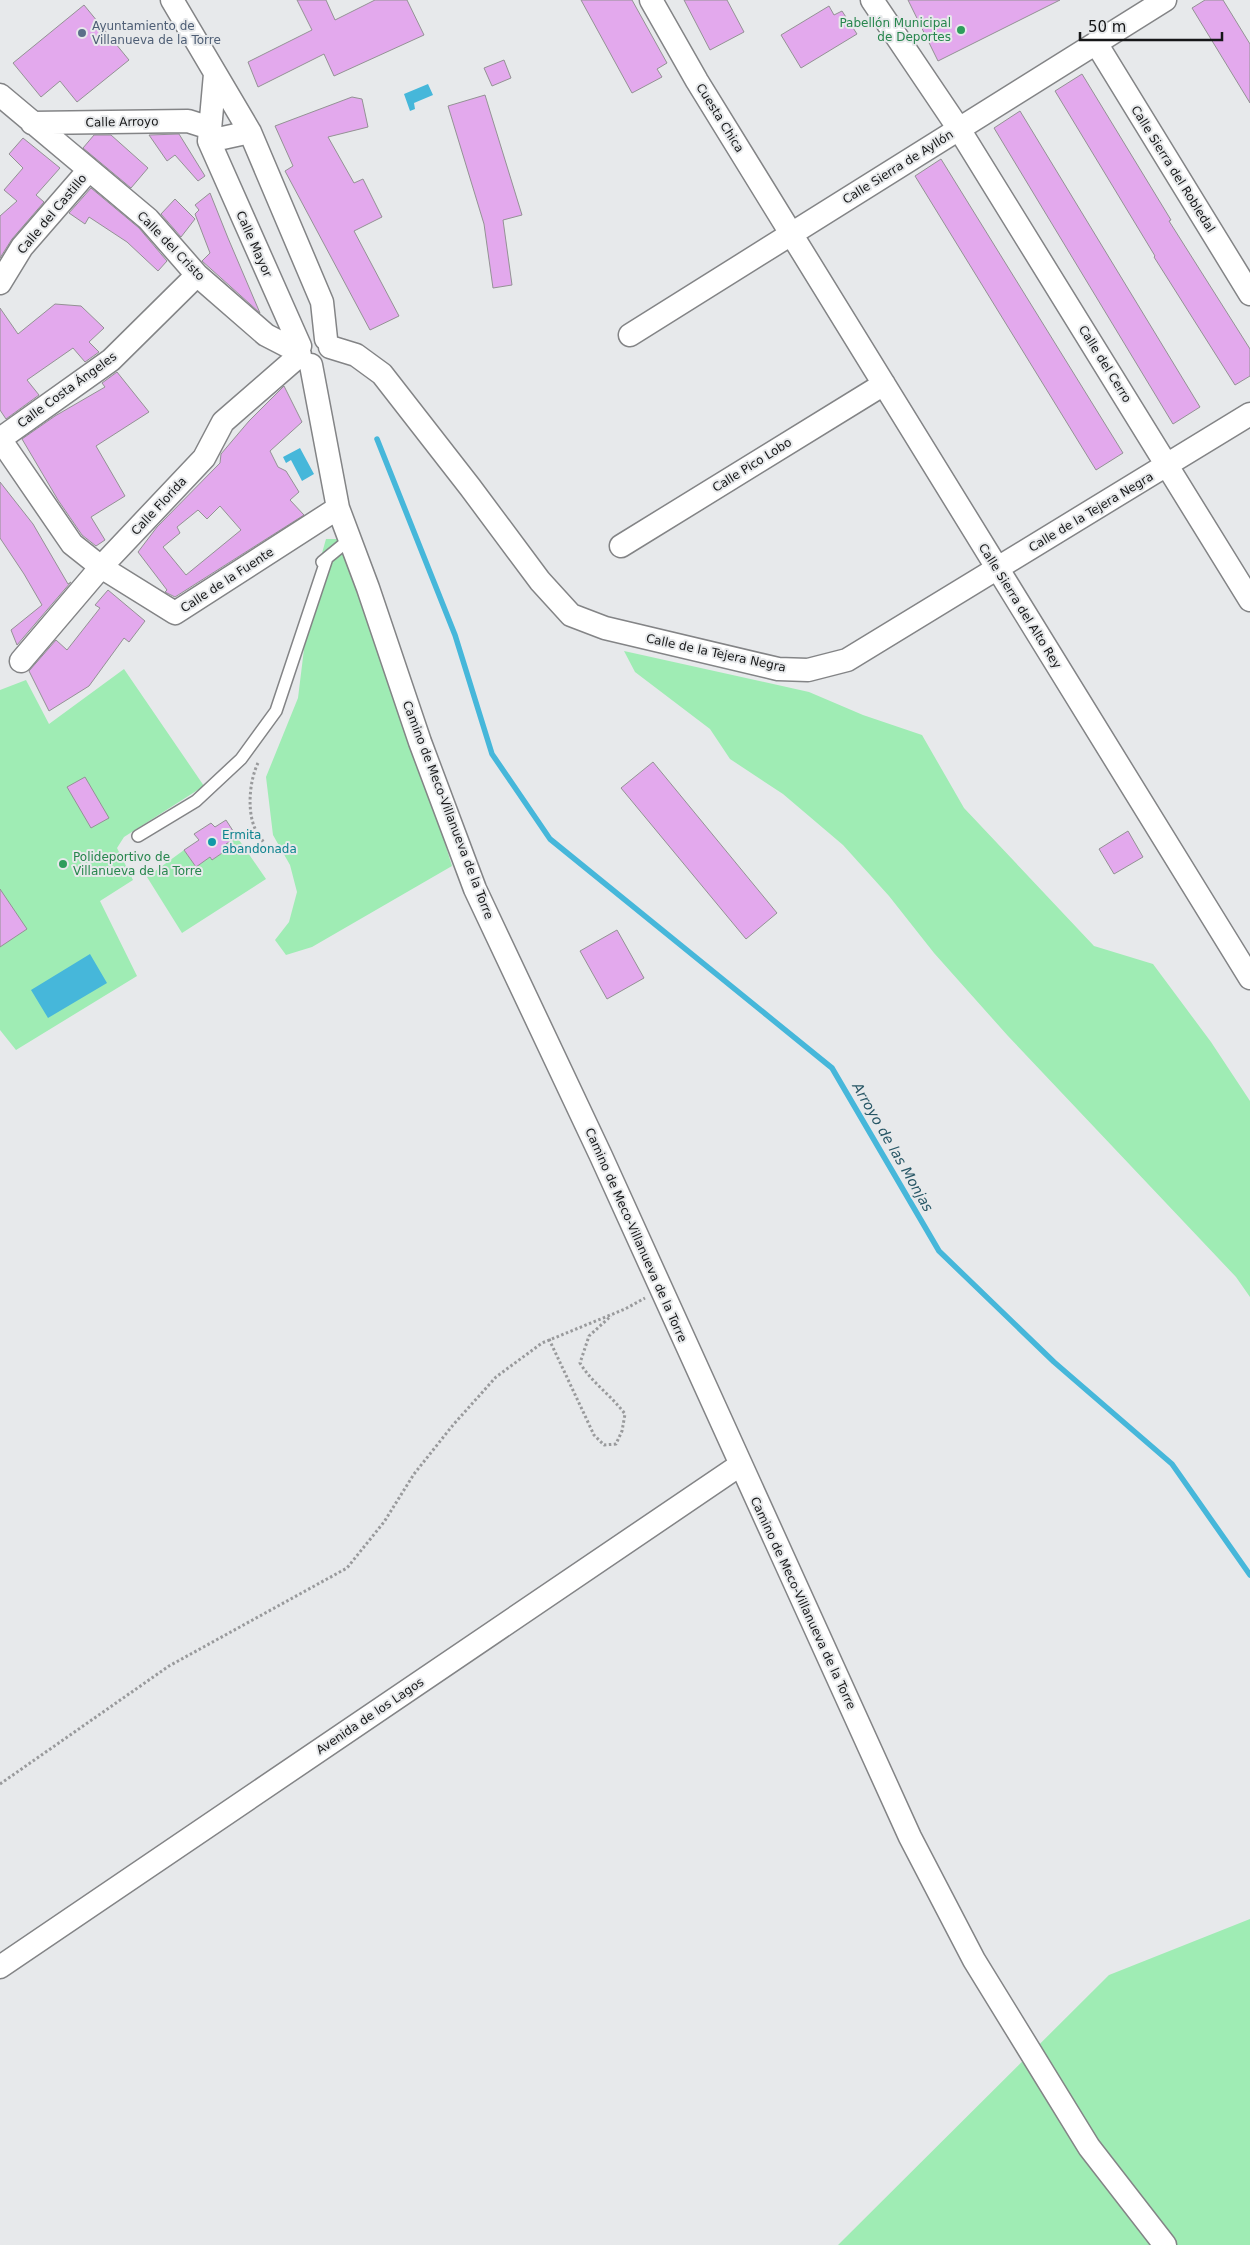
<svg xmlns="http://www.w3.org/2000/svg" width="1250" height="2245" font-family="'DejaVu Sans',sans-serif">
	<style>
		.green { fill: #9fecb4 }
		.water { fill: #46b7da }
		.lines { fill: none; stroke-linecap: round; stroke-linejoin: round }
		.stream { stroke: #46b7da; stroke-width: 5.5 }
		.building { fill: #e3a9ed; stroke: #939294; fill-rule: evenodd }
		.lane-casing { stroke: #838486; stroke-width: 14 }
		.street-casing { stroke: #838486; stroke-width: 25 }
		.path { stroke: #999a9c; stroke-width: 3; stroke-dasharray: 2.5 2.5; stroke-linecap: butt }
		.lane { stroke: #fff; stroke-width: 11 }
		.street { stroke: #fff; stroke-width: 22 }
		.leisure-dot { fill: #2e9e5b; stroke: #e7e9eb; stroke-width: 2 }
		.service-dot { fill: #5c6f8a; stroke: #e7e9eb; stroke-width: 2 }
		.culture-dot { fill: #0f9aa8; stroke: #e7e9eb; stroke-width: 2 }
		.labels { text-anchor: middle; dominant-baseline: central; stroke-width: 4; stroke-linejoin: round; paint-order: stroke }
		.leisure-label { font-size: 12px; fill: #27864d; stroke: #e7e9eb; text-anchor: end }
		.service-label { font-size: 12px; fill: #4e5e75; stroke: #e7e9eb; text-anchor: start }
		.street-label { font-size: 12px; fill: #161718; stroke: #e7e9eb }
		.culture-label { font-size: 12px; fill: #0d838f; stroke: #e7e9eb; text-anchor: start }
		.water-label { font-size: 14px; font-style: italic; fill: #285766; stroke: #e7e9eb }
	</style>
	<rect width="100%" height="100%" fill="#e7e9eb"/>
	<path class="green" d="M326,539H350L452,866L312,947L286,955L275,940L289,922L297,892L290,865L273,835L266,777L298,698L311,592Z
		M624,651L809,692L863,715L922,735L964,808L1094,946L1153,964L1211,1042L1250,1101V1297L1236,1277L1008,1036L934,953L889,896L843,845L783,794L730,759L710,729L635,672Z
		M124,669L204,786L124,837L117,848L133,880L100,901L137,976L16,1050L0,1030V690L26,680L49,724Z
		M237,837L266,879L182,933L147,877L184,850L196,867L210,857L212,860L228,849L226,844Z
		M1250,1919V2245H838L1109,1975Z"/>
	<path class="water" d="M428,84L433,95L414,103L415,109L410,111L404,94Z
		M300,448L314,474L302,481L291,460L286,463L283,457Z
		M90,954L107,983L48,1018L31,990Z"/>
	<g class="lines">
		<path class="stream" d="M377,439L455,635L492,754L550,839L832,1068L939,1251L1054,1362L1172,1464L1250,1575"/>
	</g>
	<path class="building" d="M297,0H326L335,20L375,0H407L424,35L334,76L324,54L258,87L248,62L312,30Z
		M581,0H632L667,63L657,69L662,77L632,93Z
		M684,0H727L744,32L710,50Z
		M908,0H1060L938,61Z
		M1205,0H1223L1250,44V103L1192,8Z
		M84,5L129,60L77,102L60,81L41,97L13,63Z
		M829,6L834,15L842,11L857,34L801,68L781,35Z
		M504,60L511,78L492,86L484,68Z
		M1082,74L1171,220L1169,221L1250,349V376L1235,385L1154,257L1155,256L1055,91Z
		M485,95L522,215L503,220L512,285L493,288L484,224L448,106Z
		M352,97L362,99L368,127L328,137L354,183L363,179L382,217L354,231L399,316L370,330L285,171L293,166L275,126Z
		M1020,111L1200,407L1173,424L994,128Z
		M179,134L205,176L198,181L175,155L167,161L149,135Z
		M94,135H111L148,168L131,188L83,148Z
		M23,138L60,168L36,195L44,202L12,239L0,258V216L17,201L4,190L23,168L9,154Z
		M941,159L1123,453L1096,470L915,176Z
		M91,188L139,228L167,261L158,271L127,242L89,217L85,224L69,213Z
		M210,193L228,238L260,313L202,261L210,253L195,214L199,210L195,205Z
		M175,199L195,219L181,237L161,214Z
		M55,304L81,306L104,328L89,342L99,352L85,362L73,348L27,380L39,395L6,419L0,410V308L18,334Z
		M117,372L149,412L96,446L125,496L91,517L105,540L96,546L82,535L58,500L22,439L55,416L105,387L102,383Z
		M284,386L302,422L270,451L278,467L286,471L299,492L290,500L304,515L175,597L165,592L167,590L138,552L157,527L220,463L221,454L249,421ZM220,506L241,530L186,575L163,547L180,533L177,527L198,510L207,519Z
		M0,482L33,524L68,584L71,582L17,645L11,630L42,605L24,574L0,538Z
		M108,590L145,621L129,642L124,638L89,686L49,711L29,671L56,640L67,650L100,608L95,605Z
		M653,762L777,913L746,939L621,788Z
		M85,777L109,818L91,828L67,787Z
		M226,820L237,837L226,844L228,849L212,860L210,857L196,867L184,850L199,840L194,834L211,823L215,827Z
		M1128,831L1143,857L1114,874L1099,849Z
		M0,889L27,929L0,947Z
		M617,930L644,978L607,999L580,951Z"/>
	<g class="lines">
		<defs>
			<path id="lane" d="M322,562L350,539
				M138,836L196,801L241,759L276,711L327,558"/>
			<path id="street" d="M172,0L250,132L322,302L326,339
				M651,0L697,81L1250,978
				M872,0L959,129L1250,600
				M1096,43L1250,294
				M215,74L209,141L300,346
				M0,95L148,219L197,275L266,335L299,352
				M32,123L188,121L210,128
				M209,141L250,132
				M0,283L22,247L88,171
				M630,335L1165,0
				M330,347L356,355L382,374L470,487L540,581L571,615L605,628L778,669L808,670L847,660L1250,414
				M311,365L338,508L368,588L420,742L475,889L601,1156L910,1837L974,1960L1089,2147L1165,2245
				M0,439L72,544L101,567L175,613L338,508
				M0,439L111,360L197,275
				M621,546L884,384
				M21,661L101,567L204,458L223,422L300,355
				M0,1967L740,1465"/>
		</defs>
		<use href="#lane" class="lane-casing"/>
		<use href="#street" class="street-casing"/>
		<path class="path" d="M258,763C250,779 247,808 254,826C256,832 261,838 264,843
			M549,1339L594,1435L604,1445L616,1444L622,1431L625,1414C611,1395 592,1383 580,1363L589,1336L611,1316
			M0,1784L169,1666L347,1568L384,1522L414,1474L453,1425L496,1377L542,1343L625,1309L645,1298"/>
		<use href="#lane" class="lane"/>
		<use href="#street" class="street"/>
	</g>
	<g class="leisure-dot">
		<circle cx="961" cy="30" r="5"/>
		<circle cx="63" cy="864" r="5"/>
	</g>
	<circle class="service-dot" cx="82" cy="33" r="5"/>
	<circle class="culture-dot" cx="212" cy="842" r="5"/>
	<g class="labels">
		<g class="leisure-label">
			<text x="951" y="23">Pabellón Municipal<tspan x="951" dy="14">de Deportes</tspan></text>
			<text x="73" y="857" text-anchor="start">Polideportivo de<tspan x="73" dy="14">Villanueva de la Torre</tspan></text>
		</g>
		<g class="service-label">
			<text x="92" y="26">Ayuntamiento de<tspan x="92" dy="14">Villanueva de la Torre</tspan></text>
		</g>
		<g class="street-label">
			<text transform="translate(720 118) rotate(58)">Cuesta Chica</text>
			<text transform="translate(122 122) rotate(-1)">Calle Arroyo</text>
			<text transform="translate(898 167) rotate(-32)">Calle Sierra de Ayllón</text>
			<text transform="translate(1173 169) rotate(58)">Calle Sierra del Robledal</text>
			<text transform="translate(52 214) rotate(-50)">Calle del Castillo</text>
			<text transform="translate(254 244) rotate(66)">Calle Mayor</text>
			<text transform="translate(171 246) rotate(46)">Calle del Cristo</text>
			<text transform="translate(1105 364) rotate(58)">Calle del Cerro</text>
			<text transform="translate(67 390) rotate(-36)">Calle Costa Ángeles</text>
			<text transform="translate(752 465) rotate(-32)">Calle Pico Lobo</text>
			<text transform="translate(159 506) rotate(-47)">Calle Florida</text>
			<text transform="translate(1091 512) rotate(-31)">Calle de la Tejera Negra</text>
			<text transform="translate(227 580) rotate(-33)">Calle de la Fuente</text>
			<text transform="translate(1020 606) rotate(58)">Calle Sierra del Alto Rey</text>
			<text transform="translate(716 653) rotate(12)">Calle de la Tejera Negra</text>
			<text transform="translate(448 810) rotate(69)">Camino de Meco-Villanueva de la Torre</text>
			<text transform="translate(636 1235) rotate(66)">Camino de Meco-Villanueva de la Torre</text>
			<text transform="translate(803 1603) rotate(65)">Camino de Meco-Villanueva de la Torre</text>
			<text transform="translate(370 1716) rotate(-34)">Avenida de los Lagos</text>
		</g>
		<g class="culture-label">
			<text x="222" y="835">Ermita<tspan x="222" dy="14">abandonada</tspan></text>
		</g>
		<g class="water-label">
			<text transform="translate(893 1147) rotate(60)">Arroyo de las Monjas</text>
		</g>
	</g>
	<path d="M1080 32v8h142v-8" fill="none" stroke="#161718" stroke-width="2.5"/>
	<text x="1088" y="32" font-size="15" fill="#161718" stroke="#e7e9eb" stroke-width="4" paint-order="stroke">50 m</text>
</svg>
